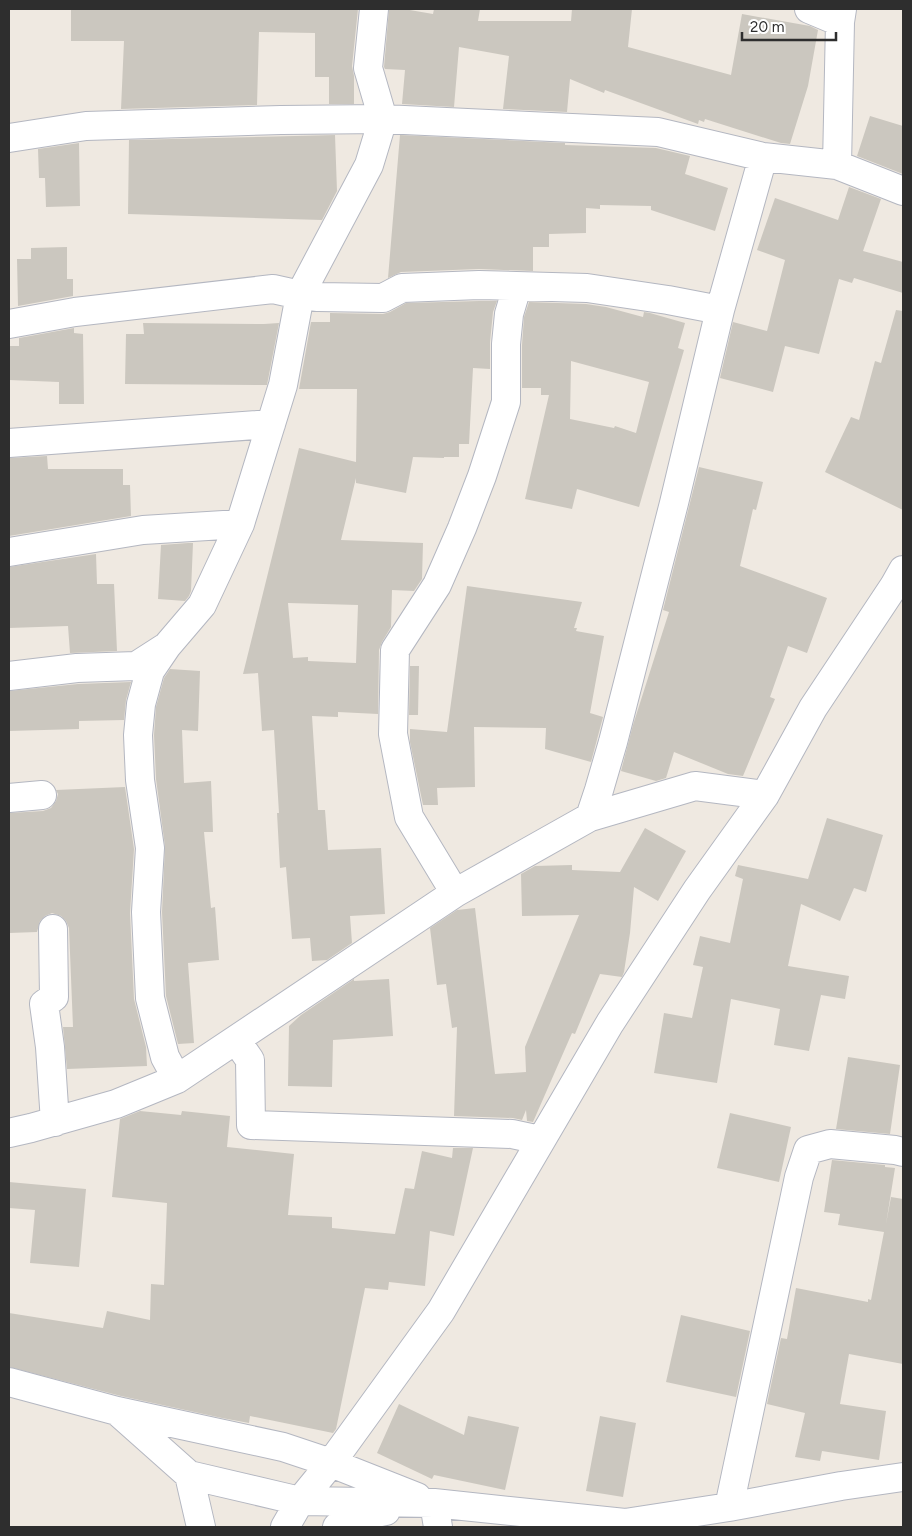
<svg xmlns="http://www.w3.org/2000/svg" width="912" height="1536" font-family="Figtree,sans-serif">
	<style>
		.building { fill: #cbc7bf; fill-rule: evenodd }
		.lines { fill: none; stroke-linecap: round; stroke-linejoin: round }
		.minor-casing { stroke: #b4b7c1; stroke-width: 30 }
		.minor { stroke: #fff; stroke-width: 28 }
	</style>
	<rect width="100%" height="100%" fill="#efe9e1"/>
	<path class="building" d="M71,9H358L352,66L354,76V104H329V77H315V33L259,32L257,105L121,109L124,41H71Z
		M389,9H404L433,14L434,9H480L478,21H571L572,9H632L628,47L731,75L742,14L810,26L818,30L808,86L790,144L781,143L705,119L704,122L699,120L698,124L605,90L604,93L570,79L567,112L503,109L509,56L459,47L454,107L402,104L405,70L385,69L384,67Z
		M870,116L903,126V174L857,156Z
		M335,135L337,191L322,220L128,214L129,140Z
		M400,135L565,143V145L656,148L690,156L685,174L728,188L715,231L651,210V206L600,205V209L586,208V233L549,234V247H533V271L479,269L401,272L388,278Z
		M79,143L80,206L46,207L45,178H39L38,149Z
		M849,187L881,199L863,251L903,262V293L854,278L852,283L839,279L819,354L785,346L773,392L720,378L733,322L767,331L785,260L757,250L775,198L838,220Z
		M67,247V279H73V296L18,306L17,259H31V248Z
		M479,301H497L493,312L490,342V369L473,368L469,444H459V457H444V458L413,457L406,493L356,483V478L341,540L423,543L422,579L414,591L392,590L391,627L382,642L379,650L378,714L338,712V717L312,716L318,810H325L328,850L381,848L385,914L350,916L352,943L327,960L312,961L310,938L292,939L286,867L280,868L277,813H279L274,730L262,731L258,673L243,674L299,448L356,462L357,389H299L311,322H330V313L383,314L390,312L406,303ZM288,603L358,605L356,663L308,661V657L293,658Z
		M529,302L586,304L606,307L643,317L644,312L650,313L685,323L678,348L684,350L639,507L577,489L572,509L525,499L549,395H541V388H522V345L524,317ZM571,361L649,382L636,433L615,426L614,428L570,419Z
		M896,310L903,311V510L825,472L851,417L859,420L875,361L881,363Z
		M143,323L264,324L279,323L267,385L125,384L126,334H144Z
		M74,328V333L83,334L84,404H59V382L9,380V346H19V338Z
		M47,456L48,469H123V485H130L131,516L9,536V458Z
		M699,467L763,482L756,510L753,509L740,566L827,598L807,653L788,646L770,697L775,699L743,776L728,774L674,752L666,778L656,781L621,771L633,725L669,612L663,610Z
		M188,543H193L191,591L189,596L185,601L158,599L161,545Z
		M96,554L97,584H114L117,651L70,653L68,626L9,628V567Z
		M467,586L582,602L574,628H577L576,631L604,636L590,713L603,717L591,762L545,749L546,728L474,727L475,787L437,788L438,805H423L410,742V729L447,732Z
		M410,666H419L418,715H409Z
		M170,669L200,671L198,731L182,730L184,783L211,781L213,832H204L211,908L215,907L219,960L188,963L194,1043L178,1044L166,996L162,912L165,846L156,779L154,735L156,707L164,678Z
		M131,682L126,700L124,720L79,721V729L9,731V691L78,684Z
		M125,787L134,849L130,913L134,999L146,1047L147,1066L67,1069L63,1027H73L69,928L66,921L61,916L52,913L45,916L40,921L37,932L9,933V813L43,811L51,808L56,801L58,794L56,790Z
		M827,818L883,835L866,892L854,888L840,921L801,904L788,966L849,976L845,999L821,995L809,1051L774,1045L780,1009L731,999L717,1083L654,1073L664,1013L692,1018L703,967L693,965L700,936L730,943L743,879L735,876L738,865L808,879Z
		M645,828L686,851L658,901L634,887L630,933L624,972L622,977L600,974L575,1034L572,1033L533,1122L527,1121L526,1110L522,1120L513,1118L454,1116L457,1027L452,1028L446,984L437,985L430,928L457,910L475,908L495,1074L526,1072L525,1047L579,915L522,916L521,874L535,866L572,865V870L620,872Z
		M354,979V981L389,979L393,1036L333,1040L332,1087L288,1086L289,1026L301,1015Z
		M848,1057L900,1065L890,1134L836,1129Z
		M140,1111L181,1115L182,1111L230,1116L227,1147L294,1154L288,1215L332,1217V1228L395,1234L405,1188L414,1189L422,1151L452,1158L453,1148H473L454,1236L430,1231L425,1286L389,1282L388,1290L365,1288L336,1429L333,1433L250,1416L249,1423L222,1418L121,1396L9,1367V1313L103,1328L107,1311L150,1320L151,1284L164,1285L167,1203L112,1197L120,1119Z
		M730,1113L791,1127L779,1182L717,1168Z
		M832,1160L885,1165V1167L895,1168L886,1224L891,1197L903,1199V1364L849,1354L840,1404L886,1411L879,1460L822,1451L820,1461L795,1457L805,1413L767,1404L781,1338L787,1339L796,1288L868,1302V1299L871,1300L884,1232L838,1225L840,1214L824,1212Z
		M9,1182L86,1189L79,1267L30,1263L35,1210L9,1208Z
		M681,1315L750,1331L736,1397L666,1382Z
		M399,1404L464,1435L468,1416L519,1427L505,1490L434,1475L432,1479L377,1453Z
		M600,1416L636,1423L623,1497L586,1491Z"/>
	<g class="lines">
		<defs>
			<path id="minor" d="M809,9L840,22
				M9,138L86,126L281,120L383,119L368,68L374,9
				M837,165L840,22L842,9
				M9,324L75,312L273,289L300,295L318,297L383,298L402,288L479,285L587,288L668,300L720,310
				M9,443L271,424
				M9,552L143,530L240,524
				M9,676L77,668L136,666L164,648
				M9,798L42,795
				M590,817L599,790L613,742L674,503L720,310L763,157
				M455,893L409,817L393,734L395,650L437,585L462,528L482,476L506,402V344L509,314L517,287
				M53,929L54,997L44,1004L50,1047L55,1122
				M236,1040L250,1060L251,1125L512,1134L540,1140
				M177,1079L165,1057L150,998L146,912L150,848L140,780L138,735L141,704L150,671L167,646L202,605L240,524L283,385L300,295L369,165L383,119L658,132L763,157L837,165L903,191
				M9,1133L31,1128L116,1104L177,1079L455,893L590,817L695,786L765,795
				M9,1382L117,1411L283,1447L331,1463L417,1497
				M117,1411L189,1475L300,1501L434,1503L625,1523L729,1507L841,1486L903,1477
				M189,1475L201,1527
				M434,1503L438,1527
				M729,1507L799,1177L808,1150L830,1144L895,1150L903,1152
				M285,1527L300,1501L331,1463L441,1311L610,1023L697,890L765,795L813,708L894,586L903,570
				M337,1527C352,1519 369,1514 386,1511"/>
		</defs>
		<use href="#minor" class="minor-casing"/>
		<use href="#minor" class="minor"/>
	</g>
	<rect width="912" height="1536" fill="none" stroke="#2e2e2e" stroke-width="20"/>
	<path d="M742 32v8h94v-8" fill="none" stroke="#2e2e2e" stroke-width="2.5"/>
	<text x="750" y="32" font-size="15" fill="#2e2e2e" stroke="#ffffff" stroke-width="4" paint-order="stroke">20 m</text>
</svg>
